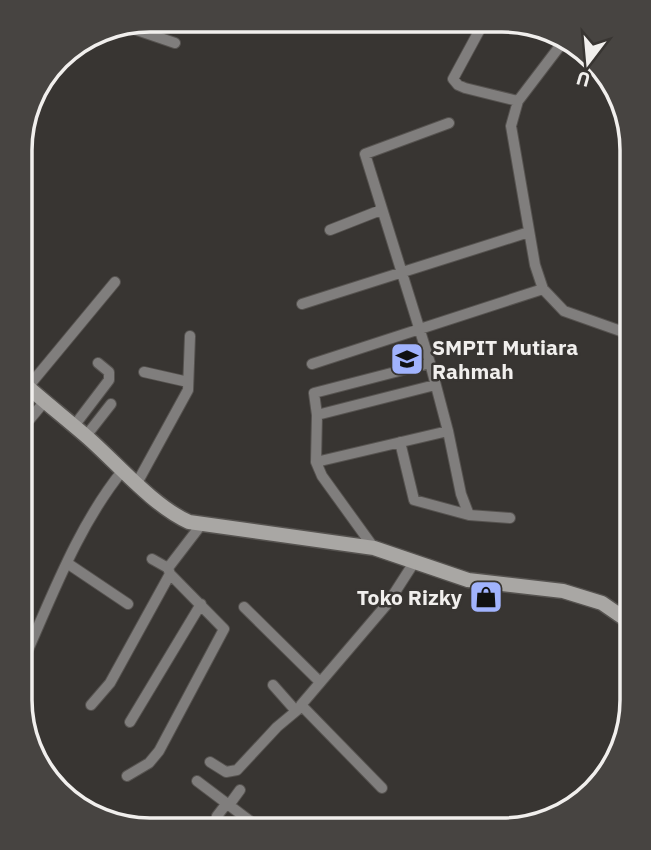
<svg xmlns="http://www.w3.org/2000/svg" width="651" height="850" font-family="'IBM Plex Sans',sans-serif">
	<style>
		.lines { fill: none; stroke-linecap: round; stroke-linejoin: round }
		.minor-casing { stroke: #565350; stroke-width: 12 }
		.secondary-casing { stroke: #565350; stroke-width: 17 }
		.minor { stroke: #807e7d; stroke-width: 10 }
		.secondary { stroke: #a9a7a4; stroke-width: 14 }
		.labels { text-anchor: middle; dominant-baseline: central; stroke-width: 5; stroke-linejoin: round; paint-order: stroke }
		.poi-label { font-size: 21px; font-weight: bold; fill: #f1efed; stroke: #383532; text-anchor: start }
		.rim { fill: none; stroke: #f1efed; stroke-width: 3.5 }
	</style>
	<rect width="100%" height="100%" fill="#383532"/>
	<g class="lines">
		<defs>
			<path id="minor" d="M218,19L224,24
				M485,20L453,79L458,85L465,88L518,101
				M128,27L175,43
				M566,38L518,101L511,126L535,265L543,289L564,311L632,335
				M330,230L381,210
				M302,304L529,232
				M312,364L543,289
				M144,372L188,382
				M28,387L115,282
				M317,415L435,385
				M74,426L109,380V372L98,363
				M20,431L45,401
				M448,431L461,494L469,515
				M86,436L111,404
				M400,442L414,500L469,515L510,518
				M316,462L317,415L314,393L430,363
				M137,483L188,390L190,336
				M374,548L322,476L316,462L448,431L430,363L365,154L449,123
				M152,559L168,568
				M67,563L128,604
				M244,607L320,682
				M19,670C50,602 76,528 123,470
				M273,685L296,711
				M91,705L110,683L170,574L168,568L201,525
				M130,722L201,604
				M210,762L226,772L237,770L277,727L301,707
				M127,776L149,763L159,751L224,629L170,574
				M197,781L262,830
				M382,788L301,705L388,603L415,561
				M229,805L240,790
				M226,830L216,821L217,816L227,803"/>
			<path id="secondary" d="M20,380C41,399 64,417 86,436C116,462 153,506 189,522L374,548L468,580L563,591L602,603L631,623"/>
		</defs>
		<use href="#minor" class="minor-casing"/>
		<use href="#secondary" class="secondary-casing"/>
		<use href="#minor" class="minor"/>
		<use href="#secondary" class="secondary"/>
	</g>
	<defs>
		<symbol id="school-square" viewBox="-11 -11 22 22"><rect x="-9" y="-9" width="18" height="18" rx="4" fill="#a1b3fd" stroke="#383532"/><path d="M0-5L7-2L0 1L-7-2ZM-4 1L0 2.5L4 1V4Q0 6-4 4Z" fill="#111"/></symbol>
		<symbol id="shop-square" viewBox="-11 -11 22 22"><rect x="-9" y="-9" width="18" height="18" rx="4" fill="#a1b3fd" stroke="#383532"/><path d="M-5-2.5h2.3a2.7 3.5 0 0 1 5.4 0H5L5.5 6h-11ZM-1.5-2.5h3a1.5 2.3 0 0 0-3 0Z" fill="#111"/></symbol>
	</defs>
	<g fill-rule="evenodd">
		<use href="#school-square" x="388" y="340" width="38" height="38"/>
		<use href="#shop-square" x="467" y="578" width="38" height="38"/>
	</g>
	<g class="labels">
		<g class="poi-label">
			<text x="432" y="347">SMPIT Mutiara<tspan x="432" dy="24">Rahmah</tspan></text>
			<text x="462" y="597" text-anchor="end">Toko Rizky</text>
		</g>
	</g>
	<path d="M0 0H651V850H0ZM150 32H502A118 118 0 0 1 620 150V700A118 118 0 0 1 502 818H150A118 118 0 0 1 32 700V150A118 118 0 0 1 150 32Z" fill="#474441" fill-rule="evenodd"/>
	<path class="rim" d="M150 32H502A118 118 0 0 1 620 150V700A118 118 0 0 1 502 818H150A118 118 0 0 1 32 700V150A118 118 0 0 1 150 32Z"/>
	<g transform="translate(588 63) rotate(196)" stroke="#383532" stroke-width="5" paint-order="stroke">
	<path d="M0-5L12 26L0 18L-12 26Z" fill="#f1efed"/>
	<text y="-10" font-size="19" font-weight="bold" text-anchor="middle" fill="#f1efed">U</text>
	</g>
</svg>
